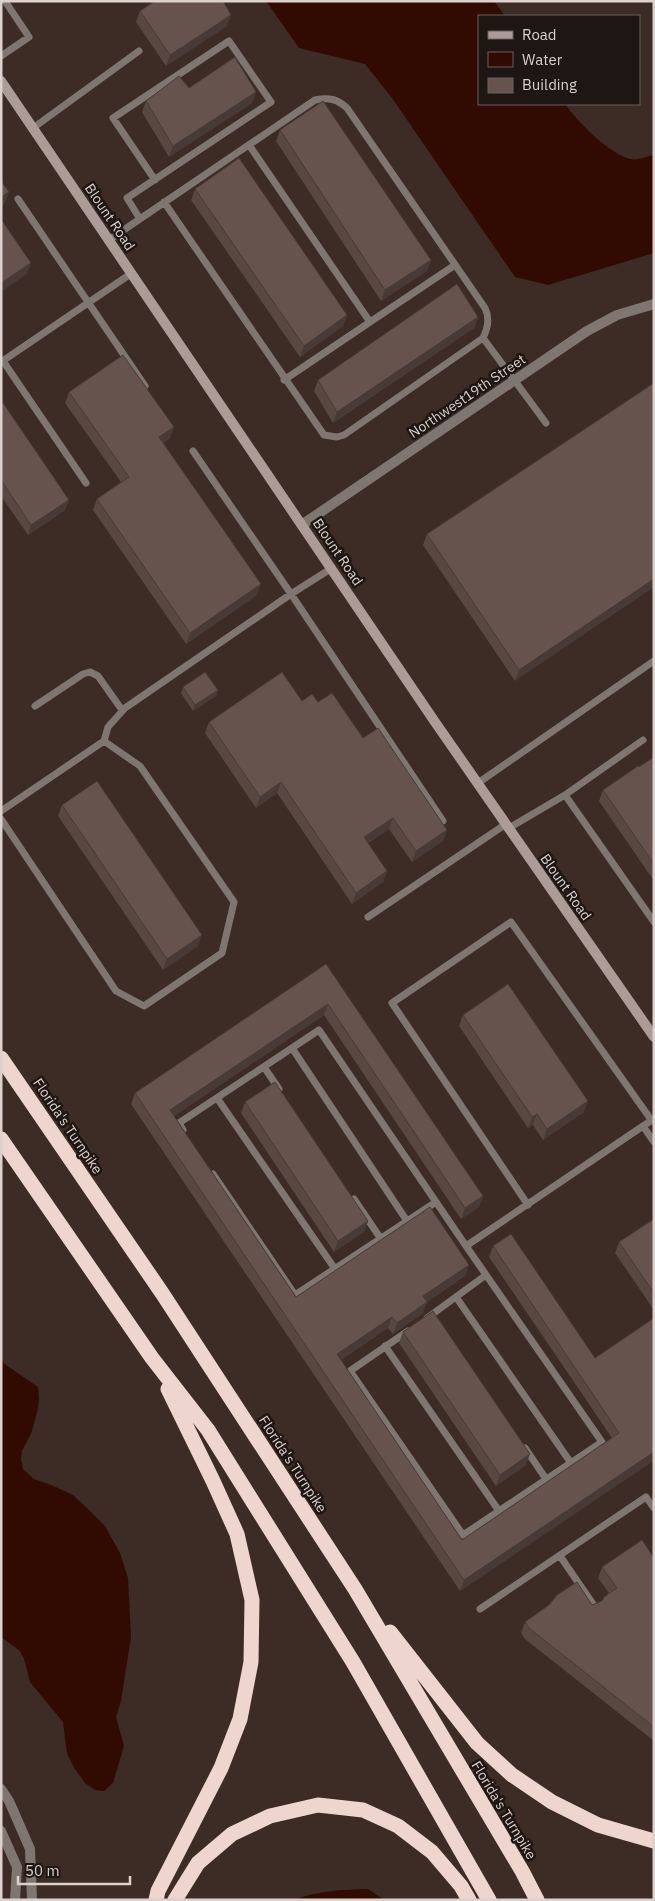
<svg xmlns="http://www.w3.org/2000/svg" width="655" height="1901" font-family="'IBM Plex Sans',sans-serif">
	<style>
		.water { fill: #310b01 }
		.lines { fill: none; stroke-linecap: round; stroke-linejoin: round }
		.lane { stroke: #7f7672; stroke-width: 7 }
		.street { stroke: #7f7672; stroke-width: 10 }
		.secondary { stroke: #ac9c97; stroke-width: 10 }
		.highway { stroke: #eed6ce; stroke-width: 15 }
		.wall { fill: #594742 }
		.shaded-wall { fill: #483a36 }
		.building { fill: #67534d; stroke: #483a36 }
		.labels { text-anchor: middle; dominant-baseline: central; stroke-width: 5; stroke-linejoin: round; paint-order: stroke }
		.street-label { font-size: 14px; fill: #ddd1cd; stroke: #1e1613 }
	</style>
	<rect width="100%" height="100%" fill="#3d2b25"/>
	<path class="water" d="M266,1H494L505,16H479V104H565C577,121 610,155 631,159C637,161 647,156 654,155V253L548,285L515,277L392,98L365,64L299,48Z
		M1,1360L6,1365L38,1387L39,1398L38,1409L31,1434L22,1451L21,1459L23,1469L34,1479L51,1485L73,1495L89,1510L105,1526L120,1553L128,1578L131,1637L121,1701L116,1717L124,1746L113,1783L104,1791L95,1790L85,1783L75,1769L67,1754L63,1722L30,1682L24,1659L20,1651L1,1637Z
		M368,1889L384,1900H294C319,1890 342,1890 368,1889Z"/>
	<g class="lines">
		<path class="lane" d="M1,56L29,37L5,1
			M33,128L139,51
			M249,145L370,322L284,380
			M18,199L145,386
			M140,219L127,198L271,102L229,41L113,118L155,180
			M109,240L315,100C329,97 337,99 347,108L485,308C490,318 488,328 483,338L344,435L337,437L324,435L164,202
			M370,322L455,265
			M483,338L546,423
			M3,361L86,483
			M1,362L132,273
			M193,451L291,594L332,568
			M35,706L83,674L90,672L98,676L122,710
			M643,740L565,795L654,922
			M478,783L654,661
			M1,811L104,741L108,727L125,708L291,594L443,821
			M1,819L116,991L144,1006L222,953L234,902L140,766L104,741
			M509,828L565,795
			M368,917L506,824
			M292,1048L407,1221
			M264,1067L279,1089
			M217,1098L335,1269
			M654,1119L643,1126L654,1142
			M183,1130L179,1123L319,1030L466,1246
			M213,1174L295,1295L436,1202
			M354,1199L381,1239
			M528,1205L392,1003L511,922L652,1121
			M456,1297L571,1463
			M427,1318L486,1275
			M408,1331L350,1371L463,1535L602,1442L466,1246L643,1126
			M385,1346L499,1511
			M525,1448L546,1479
			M560,1556L595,1607
			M480,1609L646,1497L654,1508"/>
		<path class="street" d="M303,524L587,331L617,315L654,304
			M1,1789L9,1801L30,1849L32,1900
			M1,1831L17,1867L15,1900"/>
		<path class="secondary" d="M1,81L435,722L654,1037"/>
		<path class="highway" d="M1,1058L162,1293L355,1589L522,1871L537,1900
			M1,1139L152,1358L208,1430L353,1662L489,1900
			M390,1632L477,1743L512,1775L552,1802L598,1825L654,1841
			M156,1900L158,1891L221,1768L240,1719L251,1662L252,1600L237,1534L213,1481L168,1389
			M175,1900L198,1863L232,1834L270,1816L318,1805L363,1810L398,1826L432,1852L461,1886L469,1900"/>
	</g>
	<path class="wall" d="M140,11L227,26L166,66L136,22Z
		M189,88L252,103L169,157L142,112L146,101Z
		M280,130L431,260L427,271L381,301L276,141Z
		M195,189L347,315L343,326L300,357L191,200Z
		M478,317L474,328L333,423L314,391L318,380Z
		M654,383L515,681L423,545L427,534Z
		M69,392L170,438L163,443L257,595L186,644L93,510L97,499L121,482L65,403Z
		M1,400L69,500L65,510L28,535L1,496Z
		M183,687L218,690L216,696L193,711L181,693Z
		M302,701L318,702L363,738L447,830L443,841L412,862L389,829L368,843L387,871L383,882L352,904L277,793L256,808L205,733L209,722Z
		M654,757V881L599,801L603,790Z
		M62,805L198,946L163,970L58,816Z
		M326,964L483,1196L479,1207L461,1219L324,1015L174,1116L296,1297L469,1265L465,1276L427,1302L423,1313L393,1334L388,1328L341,1360L462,1540L612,1438L489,1257L493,1246L653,1461L460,1591L131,1104L135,1093Z
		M463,1015L584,1112L543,1140L533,1125L528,1128L459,1026Z
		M245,1102L368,1221L364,1232L334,1252L241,1113Z
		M654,1219V1310L615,1253L619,1242Z
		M403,1332L526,1465L496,1486L399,1343Z
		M654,1558V1741L525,1639L521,1633L525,1622L549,1605H592L602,1601L609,1593L598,1578L602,1567Z"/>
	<path class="shaded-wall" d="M231,15L227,26L166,66L170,55Z
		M256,92L252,103L169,157L173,146Z
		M9,192L5,203L1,206V197Z
		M431,260L427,271L381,301L385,290Z
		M31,263L27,274L1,292V283Z
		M347,315L343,326L300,357L304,346Z
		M478,317L474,328L333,423L337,412Z
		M174,427L170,438L155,448L159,437Z
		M69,500L65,510L28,535L31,525Z
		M654,579V587L515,681L519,670Z
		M261,584L257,595L186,644L190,633Z
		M218,690L216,696L193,711L195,705Z
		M281,782L277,793L256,808L260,797Z
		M393,818L389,829L360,848L364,837Z
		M447,830L443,841L412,862L416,851Z
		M387,871L383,882L352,904L356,893Z
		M202,935L198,946L163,970L167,959Z
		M328,1004L324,1015L166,1121L170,1110Z
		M588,1101L584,1112L543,1140L547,1129Z
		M537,1114L533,1125L528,1128L532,1117Z
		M483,1196L479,1207L461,1219L465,1208Z
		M368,1221L364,1232L334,1252L338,1241Z
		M469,1265L465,1276L419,1307L423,1296Z
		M427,1302L423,1313L393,1334L397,1323Z
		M392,1317L388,1328L333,1365L337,1354Z
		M654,1448V1459L653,1461L460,1591L464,1580Z
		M530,1454L526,1465L496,1486L500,1475Z"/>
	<path class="building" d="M155,1H223L231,15L170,55L140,11Z
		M235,57L256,92L173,146L146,101L179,76L189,88Z
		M323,101L431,260L385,290L280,130Z
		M239,158L347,315L304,346L195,189Z
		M1,181L9,192L1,197Z
		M1,219L31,263L1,283Z
		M457,284L478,317L337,412L318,380Z
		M123,355L174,427L159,437L261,584L190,633L97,499L129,477L69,392Z
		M654,383V579L519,670L427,534Z
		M1,400L69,500L31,525L1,480Z
		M205,672L218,690L195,705L183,687Z
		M282,672L302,701L312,694L318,702L332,693L363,738L378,728L447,830L416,851L393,818L364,837L387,871L356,893L281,782L260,797L209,722Z
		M654,757V864L603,790L638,766L639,767Z
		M97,781L202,935L167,959L62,805Z
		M326,964L483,1196L465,1208L328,1004L170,1110L296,1297L430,1207L469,1265L423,1296L427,1302L397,1323L392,1317L337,1354L462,1540L619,1433L493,1246L511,1234L595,1358L654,1318V1452L464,1580L135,1093Z
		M508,984L588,1101L547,1129L537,1114L532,1117L463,1015Z
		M275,1082L368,1221L338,1241L245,1102Z
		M654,1219V1293L619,1242Z
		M433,1311L530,1454L500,1475L403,1332Z
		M642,1540L654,1558V1727L529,1628L525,1622L549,1605L557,1595L577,1582L592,1605L602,1601L604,1597L617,1588L602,1567Z"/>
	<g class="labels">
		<g class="street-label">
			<text transform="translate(110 217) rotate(56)">Blount Road</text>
			<text transform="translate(467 396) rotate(-34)">Northwest19th Street</text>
			<text transform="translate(338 552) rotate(56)">Blount Road</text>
			<text transform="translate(566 887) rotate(55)">Blount Road</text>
			<text transform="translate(68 1126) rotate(56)">Florida's Turnpike</text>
			<text transform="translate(293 1464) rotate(57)">Florida's Turnpike</text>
			<text transform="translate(504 1810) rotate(59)">Florida's Turnpike</text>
		</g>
	</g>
	<rect width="655" height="1901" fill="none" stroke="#ddd1cd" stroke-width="5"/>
	<rect x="478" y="15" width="162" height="90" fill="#1e1613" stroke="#6a615d"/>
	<rect x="488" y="31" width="25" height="8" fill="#ac9c97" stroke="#6a615d"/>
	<text x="522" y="40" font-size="15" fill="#ddd1cd">Road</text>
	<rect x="488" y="52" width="25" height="15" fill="#310b01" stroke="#6a615d"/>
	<text x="522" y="65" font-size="15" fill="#ddd1cd">Water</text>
	<rect x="488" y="78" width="25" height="15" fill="#67534d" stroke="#6a615d"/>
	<text x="522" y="90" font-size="15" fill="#ddd1cd">Building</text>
	<path d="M18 1876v8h112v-8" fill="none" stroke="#ddd1cd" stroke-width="2.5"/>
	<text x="25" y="1876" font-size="15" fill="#ddd1cd" stroke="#1e1613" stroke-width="4" paint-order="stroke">50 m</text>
</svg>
